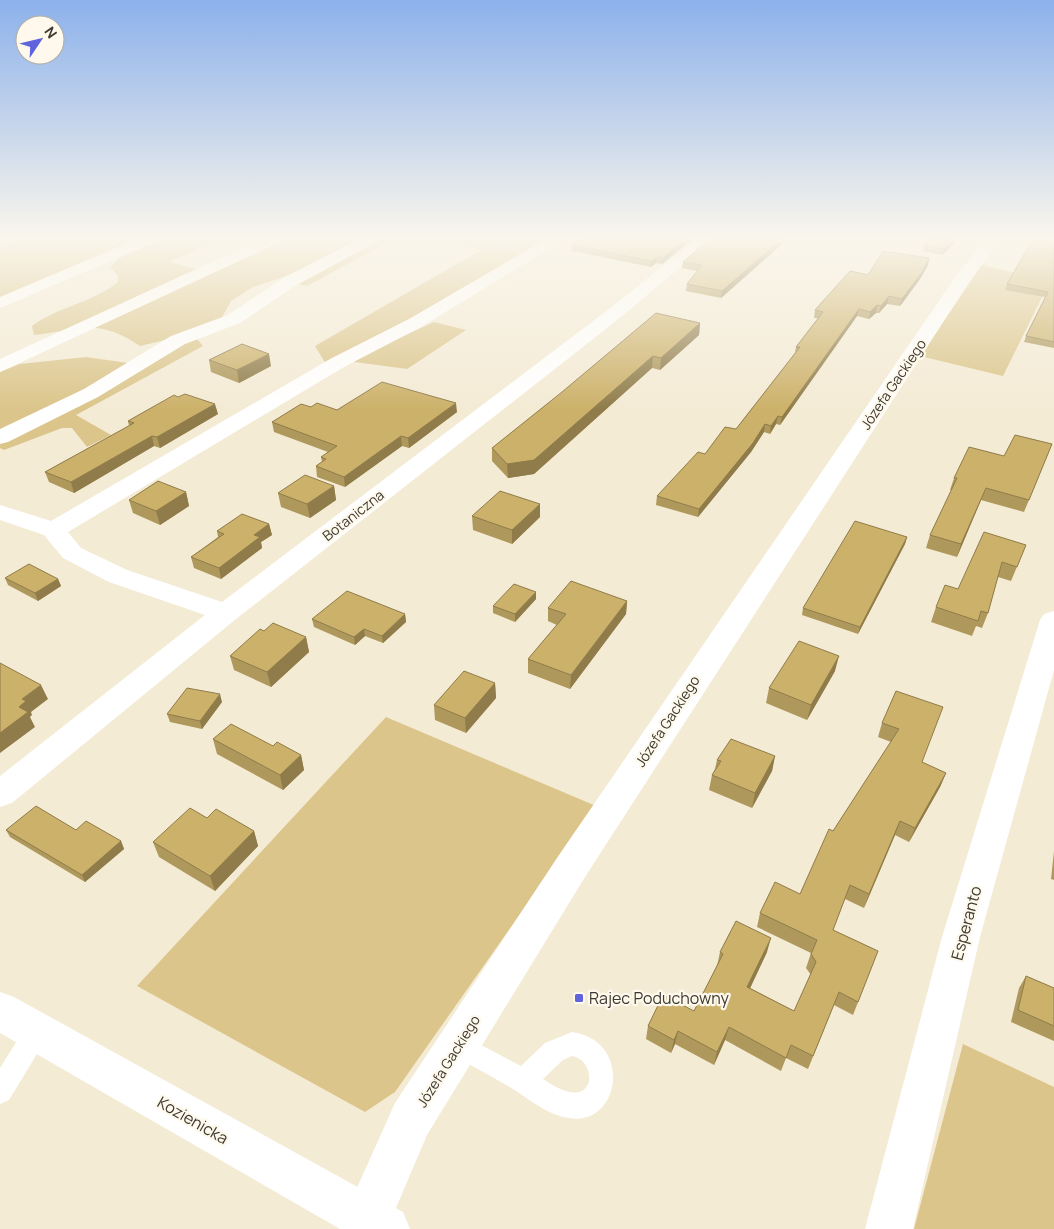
<svg xmlns="http://www.w3.org/2000/svg" width="1054" height="1229" font-family="Manrope,sans-serif">
	<style>
		.green { fill: #dbc58b }
		.lines { fill: none; stroke-linecap: round; stroke-linejoin: round }
		.service { fill: #fff; fill-rule: evenodd }
		.minor { fill: #fff; fill-rule: evenodd }
		.secondary { fill: #fff; fill-rule: evenodd }
		.wall { fill: #af985b }
		.shaded-wall { fill: #8f7c4a }
		.building { fill: #ccb16a; stroke: #8f7c4a }
		.poi-dot { fill: #5f63dc; stroke: #fef9ec; stroke-width: 2 }
		.labels { text-anchor: middle; dominant-baseline: central; stroke-width: 4.5; stroke-linejoin: round; paint-order: stroke }
		.street-label { font-size: 14px; fill: #3c3930; stroke: #fef9ec }
		.near-street-label { font-size: 16px; fill: #3c3930; stroke: #fef9ec }
		.near-poi-label { font-size: 16px; fill: #3c3930; stroke: #fef9ec; text-anchor: start }
	</style>
	<rect width="100%" height="100%" fill="#f4ebd5"/>
	<path class="green" d="M27,238H147L0,300V248Z
		M167,238H225L169,262L208,272L284,238H396L307,286L298,284L340,251L289,275L253,287L231,301L221,319L169,339L140,346C97,317 80,330 34,335L32,326C57,307 92,303 118,282V276L110,267L123,255Z
		M432,238H548L483,279L326,364L315,346L481,250Z
		M982,265L1050,281L1003,376L920,356Z
		M434,322L466,330L407,369L355,362L351,360Z
		M196,338L203,346L76,415L111,435L87,447L72,428H62L4,450L0,448V372L20,364L86,357L142,365Z
		M386,717L596,806L395,1092L365,1112L137,986Z
		M963,1044L1054,1087V1229H914Z"/>
	<g class="lines">
		<path class="service" d="M37,1019L46,1023L49,1031L46,1039L9,1100L0,1104V1068L28,1023Z
			M572,1032C634,1041 620,1127 569,1118C548,1115 533,1102 516,1091C494,1077 471,1066 449,1053L446,1045L449,1037L458,1033L521,1066L545,1043ZM572,1056C599,1060 598,1118 543,1079L563,1060Z"/>
		<path class="minor" d="M139,238H160L158,241L0,308V297Z
			M264,238H284L282,241L0,372V359Z
			M361,238H380L378,241L295,286L240,323L185,344L98,397L8,442L0,444V429L84,389L171,336L228,315L283,278Z
			M548,238H567L421,327L344,367L68,532L81,548L127,570L222,602L609,309L698,238H715L621,317L236,619L12,803L0,807V776L205,615L109,582L63,558L44,535L0,520V505L51,521L330,359L409,319Z
			M986,238H1001L969,282L585,877L427,1135L387,1229H347L343,1219L395,1103L559,855L956,276Z
			M1054,611V670L980,937L913,1229H865L942,937L1040,620L1044,614Z"/>
		<path class="secondary" d="M0,992L14,997L403,1212L410,1229H340L0,1033Z"/>
	</g>
	<path class="wall" d="M583,238H694L662,264L656,263L651,267L572,251V245Z
		M789,238L721,298L686,291L687,284L697,271L682,268L683,262Z
		M928,238H957L955,243L942,255L923,251L924,245Z
		M1054,242V348L1024,342L1026,336L1045,297L1005,290L1007,284Z
		M929,258L928,265L920,279L900,306L887,304L879,313H876L869,319L857,316L780,425L776,424L770,434L764,432L751,452L698,517L656,505L657,496L705,454L736,429L795,353L796,347L818,318H814L815,310L868,275Z
		M700,323L699,335L660,370L652,368L534,474L508,478L492,461V448Z
		M209,360L271,366L239,383L211,372Z
		M337,410L457,412L409,448L402,446L345,487L317,477L316,466L322,462L321,457L328,452L274,432L272,422Z
		M218,414L160,448L154,446L74,493L49,482L45,472L129,426L128,421Z
		M1052,444L1024,512L981,500L957,557L926,548L930,535L952,490H950L954,478L1004,456Z
		M334,486L336,500L310,518L281,507L278,493Z
		M186,492L189,506L160,525L133,513L129,500Z
		M472,516L540,517L512,544L473,530Z
		M269,524L272,535L261,542L262,548L221,579L194,568L191,557L218,537L217,531Z
		M907,537L905,544L858,634L802,615L803,608Z
		M1026,545L1011,581L998,577L988,613L982,628L976,626L972,636L931,622L936,607L958,589Z
		M5,578L58,579L61,586L38,601L8,585Z
		M536,592V599L515,622L493,613V606Z
		M627,601L626,614L570,689L528,673V659L557,625L548,621V608Z
		M405,614L406,622L383,643L365,636L355,645L314,627L312,619Z
		M264,631L306,637L309,652L271,687L234,670L230,656Z
		M835,671L807,720L766,703L769,688Z
		M495,683L496,698L466,733L435,720L434,705Z
		M896,691L922,762L946,773L940,787L909,842L895,835L864,908L845,899L833,930L878,951L853,1015L834,1005L808,1069L786,1058L781,1071L725,1040L714,1065L675,1044L671,1053L646,1039L648,1026L694,1011L717,966L720,952H767L750,988L794,1011L811,975L806,968L811,953L757,927L760,913L800,894L833,831L891,742L878,737L882,723Z
		M222,702L202,729L170,722L167,714Z
		M213,739L273,746L301,755L304,770L283,790L217,754Z
		M775,756L772,771L752,808L709,790L712,775L715,769L717,760Z
		M207,818L254,831L258,846L215,891L159,857L153,842Z
		M6,830H76L121,841L124,849L85,882L10,837Z
		M1054,851V880L1051,879Z
		M1026,976L1054,988V1041L1011,1022L1019,988Z"/>
	<path class="shaded-wall" d="M687,238H694L662,264L663,258Z
		M783,238H789L721,298L722,291Z
		M956,238H957L955,243L942,255L944,249Z
		M657,257L656,263L651,267V261Z
		M929,258L928,265L920,279L900,306L902,299Z
		M889,296L887,304L879,313L881,306Z
		M877,305L876,313L869,319L870,312Z
		M859,309L857,316L780,425L782,417Z
		M700,323L699,335L660,370L661,358Z
		M269,354L271,366L239,383L237,370Z
		M653,356L652,368L534,474L508,478L507,464Z
		M456,403L457,412L409,448L408,438Z
		M215,404L218,414L160,448L157,437Z
		M778,416L776,424L770,434L771,426Z
		M765,424L764,432L751,452L698,517L699,509Z
		M152,436L154,446L74,493L71,482Z
		M401,436L402,446L345,487L344,477Z
		M334,486L336,500L310,518L307,504Z
		M986,488L981,500L957,557L961,544Z
		M186,492L189,506L160,525L156,511Z
		M540,504V517L512,544V530Z
		M269,524L272,535L261,542L262,548L221,579L219,568L254,535Z
		M907,537L905,544L858,634L860,627Z
		M58,579L61,586L38,601L35,593Z
		M536,592V599L515,622V614Z
		M627,601L626,614L570,689L571,675Z
		M405,614L406,622L383,643L382,636Z
		M364,629L365,636L355,645L354,637Z
		M306,637L309,652L271,687L267,672Z
		M839,656L835,671L807,720L811,705Z
		M495,683L496,698L466,733L465,718Z
		M41,685L48,699L31,712L32,715L30,717L35,727L0,753V733L19,707L22,699Z
		M220,694L222,702L202,729L200,721Z
		M301,755L304,770L283,790L280,775Z
		M775,756L772,771L752,808L755,793Z
		M946,773L940,787L909,842L915,828Z
		M900,821L895,835L864,908L869,894Z
		M254,831L258,846L215,891L210,876Z
		M121,841L124,849L85,882L82,875Z
		M771,938L767,952L744,1001L747,987Z
		M729,1027L725,1040L714,1065L717,1052Z
		M678,1031L675,1044L671,1053L674,1040Z"/>
	<path class="building" d="M583,238H687L663,258L657,257L651,261L572,245Z
		M711,238H783L722,291L687,284L702,265L683,262Z
		M928,238H956L944,249L924,245Z
		M1033,239L1054,242V342L1026,336L1048,292L1007,284Z
		M883,251L929,258L922,272L902,299L889,296L881,306L877,305L870,312L859,309L782,417L778,416L771,426L765,424L753,443L699,509L657,496L698,452L705,454L725,427L736,429L800,347H796L823,312L815,310L850,271L868,275Z
		M656,313L700,323L661,358L653,356L534,460L507,464L492,448L562,392Z
		M242,344L269,354L237,370L209,360Z
		M382,382L456,403L408,438L401,436L344,477L316,466L326,459L321,457L337,446L272,422L301,404L311,407L317,403L337,410Z
		M185,394L215,404L157,437L152,436L71,482L45,472L134,423L128,421L174,395L178,397Z
		M1015,435L1052,444L1029,500L986,488L961,544L930,535L957,478H954L969,447L1004,456Z
		M305,475L334,486L307,504L278,493Z
		M158,481L186,492L156,511L129,500Z
		M500,491L540,504L512,530L472,516Z
		M242,514L269,524L254,535L260,537L219,568L191,557L224,534L217,531Z
		M855,521L907,537L860,627L803,608Z
		M984,532L1026,545L1017,567L1002,562L988,613L981,611L978,621L936,607L945,585L958,589Z
		M29,564L58,579L35,593L5,578Z
		M571,581L627,601L571,675L528,659L566,614L548,608Z
		M514,584L536,592L515,614L493,606Z
		M347,591L405,614L382,636L364,629L354,637L312,619Z
		M273,623L306,637L267,672L230,656L260,629L264,631Z
		M799,641L839,656L811,705L769,688Z
		M0,663L41,685L22,699L26,701L19,707L28,712L0,733Z
		M464,671L495,683L465,718L434,705Z
		M187,688L220,694L200,721L167,714Z
		M896,691L943,707L922,762L946,773L915,828L900,821L869,894L850,885L833,930L878,951L858,1002L839,992L813,1056L791,1045L786,1058L729,1027L717,1052L678,1031L674,1040L648,1026L663,995L694,1011L723,954L720,952L736,921L771,938L747,987L794,1011L816,962L811,954L817,940L760,913L775,882L800,894L829,829L833,831L899,729L882,723Z
		M231,724L273,746L277,742L301,755L280,775L213,739Z
		M731,739L775,756L755,793L712,775L721,761L717,760Z
		M36,806L76,830L86,821L121,841L82,875L6,830Z
		M190,808L207,818L216,809L254,831L210,876L153,842Z
		M1026,976L1054,988V1026L1018,1010Z"/>
	<linearGradient id="sky" x2="0" y2="1"><stop stop-color="#8cb1eb"/><stop offset="0.58" stop-color="#faf6ec"/><stop offset="1" stop-color="#faf6ec" stop-opacity="0"/></linearGradient>
	<rect width="1054" height="410" fill="url(#sky)"/>
	<rect class="poi-dot" x="574" y="993" width="10" height="10" rx="2.5"/>
	<g class="labels">
		<g class="street-label">
			<text transform="translate(893 384) rotate(-56)">Józefa Gackiego</text>
			<text transform="translate(353 515) rotate(-38)">Botaniczna</text>
			<text transform="translate(667 721) rotate(-57)">Józefa Gackiego</text>
			<text transform="translate(448 1061) rotate(-58)">Józefa Gackiego</text>
		</g>
		<g class="near-street-label">
			<text transform="translate(966 923) rotate(-75)">Esperanto</text>
			<text transform="translate(193 1120) rotate(30)">Kozienicka</text>
		</g>
		<g class="near-poi-label">
			<text x="589" y="998">Rajec Poduchowny</text>
		</g>
	</g>
	<g transform="translate(40 40) rotate(55)"><circle r="24" fill="#fef9ec" stroke="#b0aca1"/>
	<path d="M0-4L9 19L0 12L-9 19Z" fill="#5f63dc"/>
	<text y="-8" font-size="14" font-weight="bold" text-anchor="middle" fill="#3c3930">N</text>
	</g>
</svg>
